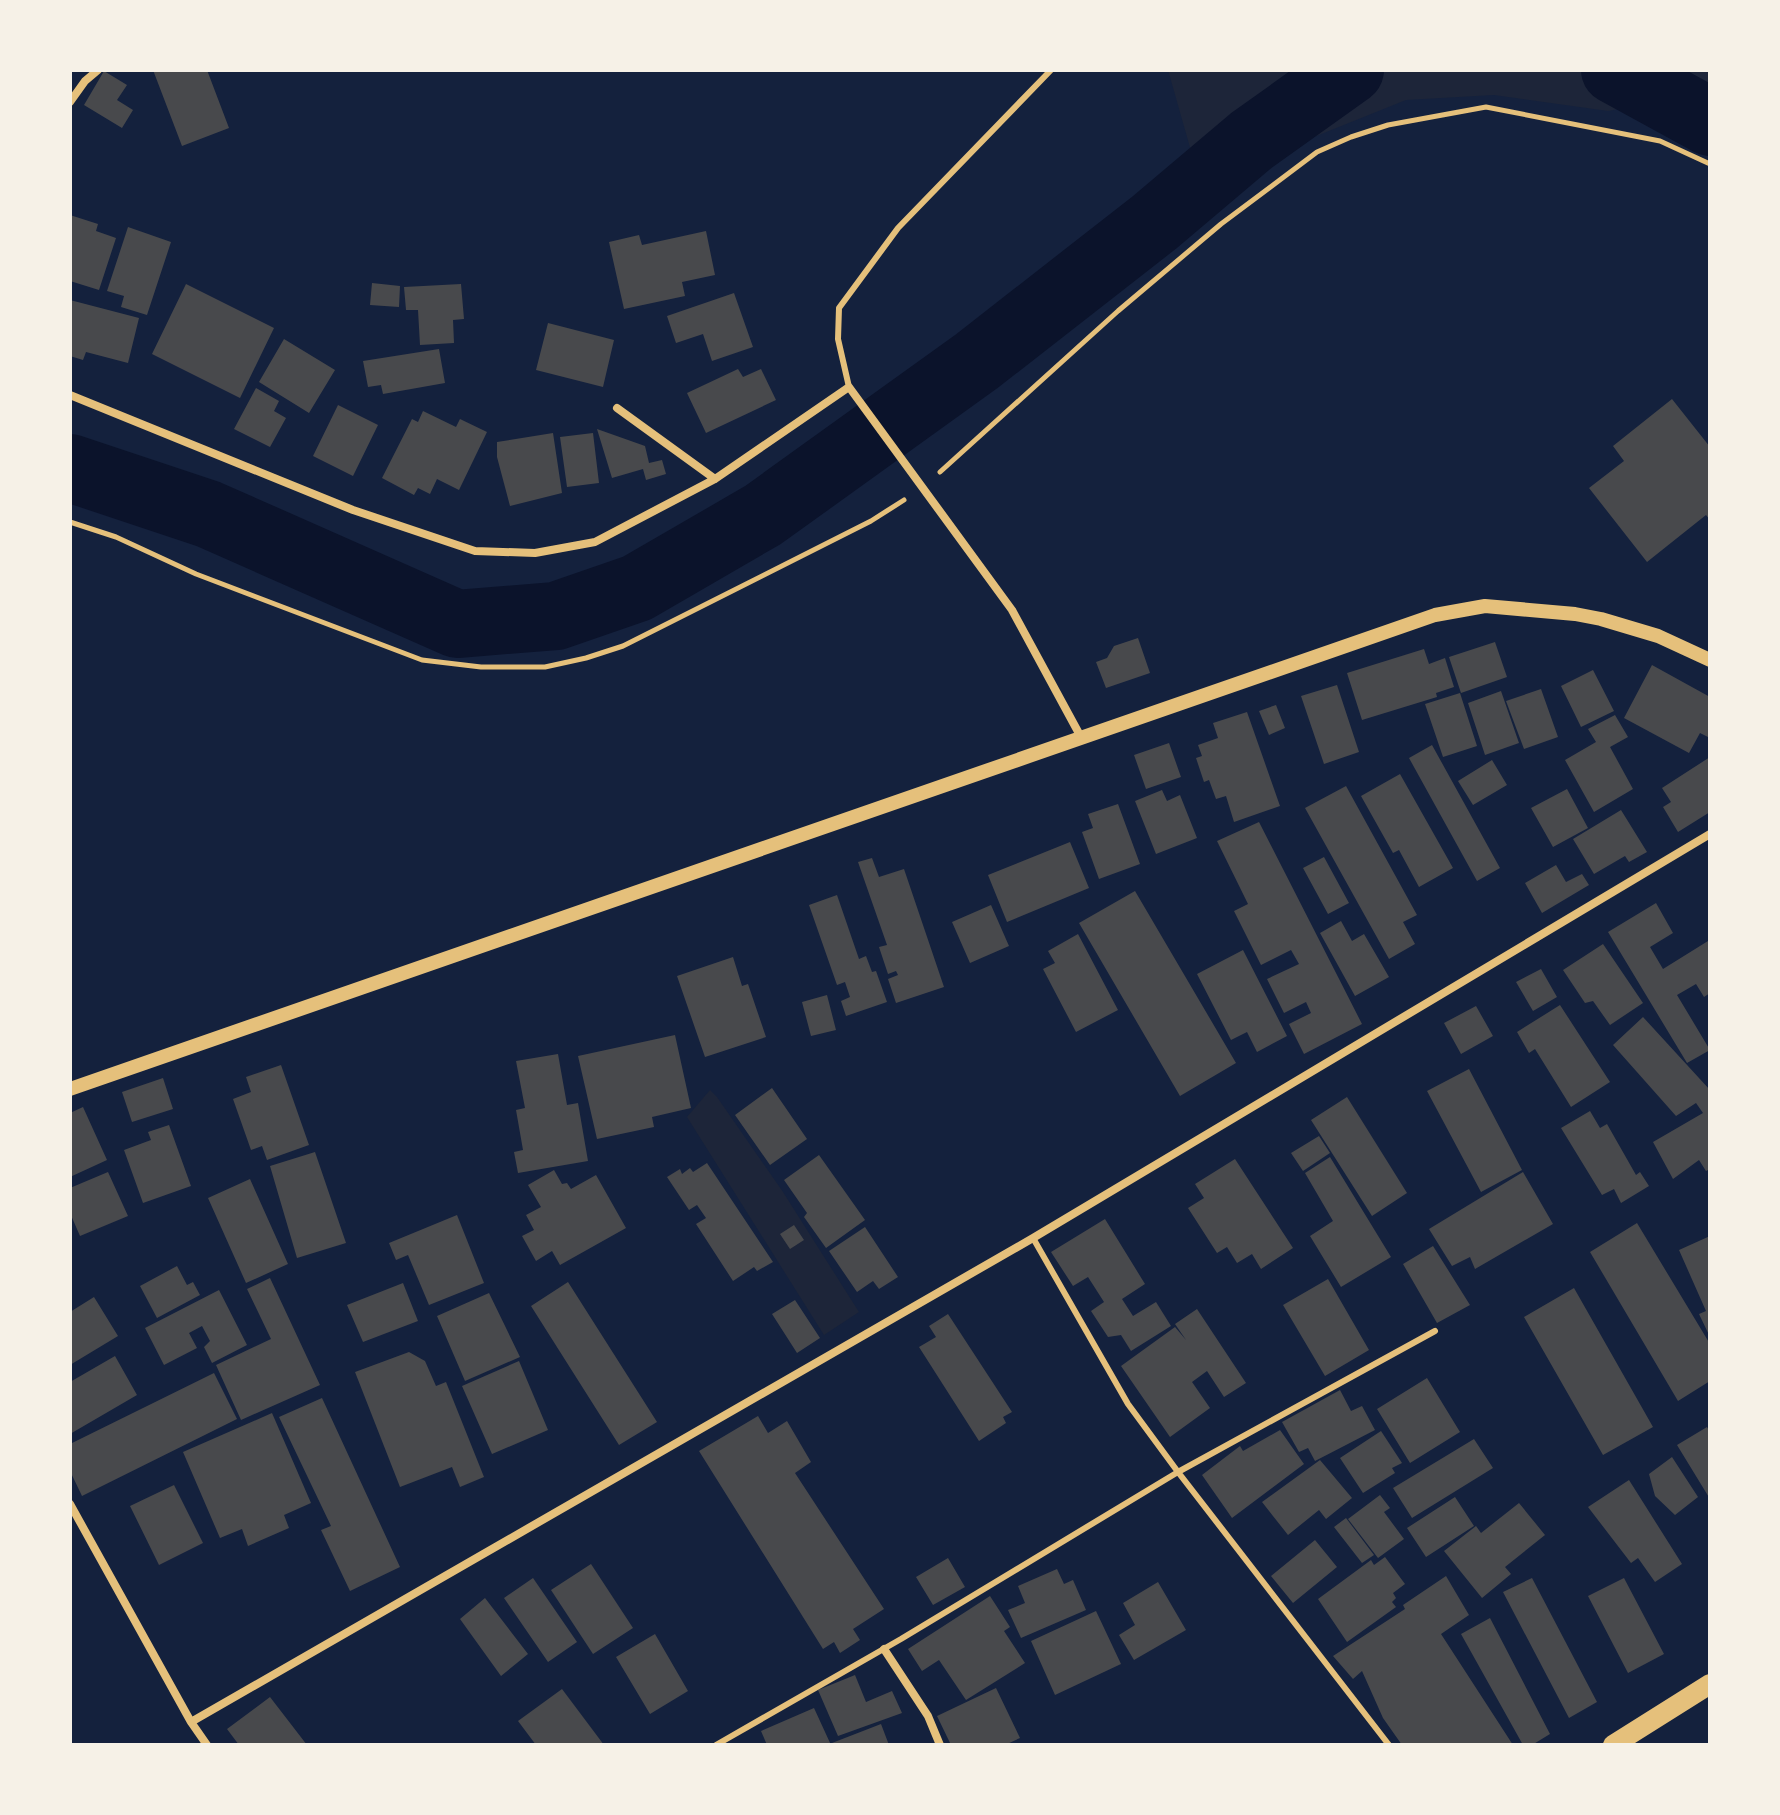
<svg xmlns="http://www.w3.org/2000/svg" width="1780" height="1815" font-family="'IBM Plex Sans',sans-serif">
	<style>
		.green { fill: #1d2539 }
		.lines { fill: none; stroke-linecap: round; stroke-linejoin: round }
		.river { stroke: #0b132b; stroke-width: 68 }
		.building { fill: #48494c }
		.path { stroke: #e5c07b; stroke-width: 5 }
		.service { stroke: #e5c07b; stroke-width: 6 }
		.minor { stroke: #e5c07b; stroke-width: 8 }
		.tertiary { stroke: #e5c07b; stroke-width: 14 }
		.primary { stroke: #e5c07b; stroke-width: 20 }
	</style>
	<rect width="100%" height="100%" fill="#14213d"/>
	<path class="green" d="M1168,70H1710V96L1707,95L1674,99L1608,111L1494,95L1406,100L1299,143L1219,203L1137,274L1120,264L1191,151Z
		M710,1090L717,1097L783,1192L859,1312L824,1335L687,1117Z"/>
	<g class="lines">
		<path class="river" d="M1615,70L1710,122
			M70,468L208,514L457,624L556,616L637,588L763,515L977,361L1155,222L1252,140L1350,70"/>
	</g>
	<path class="building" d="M153,70H207L229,128L182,146Z
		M104,71L127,85L117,100L133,110L122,128L84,105Z
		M70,215L98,224L96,231L116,238L99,290L70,281Z
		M128,227L171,242L147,315L121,307L124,296L107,291Z
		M706,231L715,275L682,282L685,296L624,309L609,242L639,235L642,245Z
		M372,283L400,286L399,307L370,305Z
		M186,284L274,328L240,398L152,354Z
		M461,284L464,319L453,320L454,343L420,345L418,310H406L404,287Z
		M734,293L753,347L712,361L703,334L676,343L667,316Z
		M70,300L139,318L128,363L86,352L83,360L70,356Z
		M548,323L614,340L603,387L536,370Z
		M284,339L335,370L309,413L259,382Z
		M439,349L445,383L383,394L381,385L368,387L363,361Z
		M738,369L743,377L761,369L776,400L706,433L687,393Z
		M256,388L279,401L274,411L286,418L270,447L234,429Z
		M1672,399L1710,447V520L1706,515L1647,562L1589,488L1624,461L1613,446Z
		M338,405L378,425L353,476L313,456Z
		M423,411L456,427L460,419L487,432L459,490L437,479L430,494L418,488L414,495L382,478L412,419L418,422Z
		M597,429L645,446L649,463L662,460L666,474L646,480L643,469L612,478Z
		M553,433L562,493L510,506L497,457V442Z
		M593,433L599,483L567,487L560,437Z
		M1138,638L1150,673L1106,688L1096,662L1107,658L1114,646Z
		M1495,642L1507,677L1461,693L1449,657Z
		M1424,649L1429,664L1445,658L1454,687L1436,693L1437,697L1362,720L1347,673Z
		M1652,665L1710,697V738L1700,733L1689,753L1624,718Z
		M1593,670L1614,711L1581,727L1561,686Z
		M1337,685L1359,752L1324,764L1301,696Z
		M1541,689L1558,737L1524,749L1506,701Z
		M1501,691L1519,743L1485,755L1468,703Z
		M1460,693L1477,746L1443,757L1425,704Z
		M1276,705L1285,728L1269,735L1259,711Z
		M1247,712L1280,806L1234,822L1226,796L1216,799L1209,780L1204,782L1196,758L1202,756L1198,745L1218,738L1213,723Z
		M1615,715L1628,737L1610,747L1633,789L1594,812L1565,760L1596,742L1588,729Z
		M1169,743L1181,777L1146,789L1134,755Z
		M1432,745L1500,868L1477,881L1409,758Z
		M1710,757V812L1678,832L1663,807L1671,802L1662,788Z
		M1492,760L1507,785L1473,805L1458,781Z
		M1400,774L1453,868L1419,887L1399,850L1393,853L1361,796Z
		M1346,786L1417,915L1403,922L1415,944L1389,959L1305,808Z
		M1567,789L1588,828L1553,847L1531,808Z
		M1162,790L1167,801L1180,795L1197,838L1156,854L1135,801Z
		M1118,804L1140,864L1099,879L1082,832L1093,828L1088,814Z
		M1621,810L1647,852L1629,862L1625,856L1594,874L1573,839Z
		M1259,822L1362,1024L1304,1054L1289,1024L1311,1013L1306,1002L1284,1013L1267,979L1299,964L1291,950L1261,965L1234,911L1248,904L1217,841Z
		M1070,842L1089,888L1007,922L988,875Z
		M1324,857L1349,903L1328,914L1303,868Z
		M872,858L879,877L904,869L944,987L896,1003L888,979L898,975L896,971L888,974L879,947L887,945L858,862Z
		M1556,865L1566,882L1582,874L1589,885L1542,913L1525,883Z
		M1135,891L1236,1063L1180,1096L1079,923Z
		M837,895L859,959L866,956L872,972L876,971L887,1002L846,1016L841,1001L850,997L845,982L837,985L809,905Z
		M1656,903L1673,933L1650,947L1663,969L1708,941L1710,944V993L1704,997L1696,984L1677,995L1710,1050L1687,1063L1608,932Z
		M991,905L1009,946L970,963L952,922Z
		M1341,921L1352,941L1364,934L1389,977L1355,996L1320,933Z
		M1078,934L1118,1010L1076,1032L1043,969L1055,963L1048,951Z
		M1603,944L1643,1003L1610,1025L1593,1001L1585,1003L1563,970Z
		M1243,950L1287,1036L1257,1052L1247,1032L1231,1040L1197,974Z
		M733,957L742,986L748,984L766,1037L705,1057L677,976Z
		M1541,969L1557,997L1533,1011L1516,982Z
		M827,995L836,1030L811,1036L802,1002Z
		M1560,1005L1610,1082L1571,1107L1535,1049L1529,1053L1517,1032Z
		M1476,1006L1493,1036L1461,1054L1444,1023Z
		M1643,1017L1710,1090V1169L1706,1171L1699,1160L1673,1179L1653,1142L1703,1113L1696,1103L1676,1116L1613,1045Z
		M675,1035L691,1108L652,1117L654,1127L597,1139L578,1056Z
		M558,1054L567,1105L578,1103L588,1161L518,1173L514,1152L523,1150L516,1110L525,1108L516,1061Z
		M281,1065L309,1145L267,1160L262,1146L251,1150L233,1099L251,1092L246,1077Z
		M1469,1069L1522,1170L1481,1192L1427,1091Z
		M163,1078L173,1109L132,1122L122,1092Z
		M772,1088L807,1139L770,1165L735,1115Z
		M1347,1097L1407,1193L1372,1216L1311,1120Z
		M83,1107L107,1160L70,1177V1113Z
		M1590,1111L1600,1128L1607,1124L1636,1175L1640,1172L1649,1186L1621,1203L1614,1189L1602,1195L1561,1128Z
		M169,1125L191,1186L143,1203L124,1150L151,1140L148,1132Z
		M1319,1136L1330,1153L1303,1171L1291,1153Z
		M315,1152L346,1243L297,1258L270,1166Z
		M819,1155L865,1220L826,1248L804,1217L807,1213L784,1180Z
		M1330,1157L1391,1257L1341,1287L1310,1236L1333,1221L1305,1173Z
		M1235,1159L1293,1248L1261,1269L1252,1254L1237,1263L1227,1247L1217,1253L1188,1208L1204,1198L1195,1184Z
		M707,1163L773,1262L757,1271L754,1267L733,1281L696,1224L706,1218L697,1205L689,1210L667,1177L680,1169L682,1174L690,1168L693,1172Z
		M554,1170L562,1184L567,1183L571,1189L596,1175L626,1228L560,1265L552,1251L536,1261L522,1236L534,1230L526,1215L541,1207L528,1185Z
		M108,1172L128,1216L80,1236L70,1213V1188Z
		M1523,1172L1553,1224L1475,1269L1470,1257L1452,1266L1429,1229Z
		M250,1179L288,1264L246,1283L208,1198Z
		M457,1215L484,1283L429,1305L408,1255L396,1260L389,1243Z
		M1105,1219L1145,1284L1122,1299L1133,1316L1156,1302L1171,1326L1131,1351L1121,1335L1108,1337L1091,1311L1104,1302L1088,1277L1073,1286L1051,1252Z
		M1637,1223L1710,1344V1381L1678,1401L1590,1252Z
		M794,1225L804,1240L790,1249L780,1234Z
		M865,1227L898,1277L879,1289L873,1281L857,1292L829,1251Z
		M1710,1236V1337L1699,1314L1706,1311L1679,1250Z
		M1433,1246L1470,1305L1437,1323L1403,1264Z
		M177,1266L187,1285L193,1282L200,1295L157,1318L140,1286Z
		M270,1278L320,1385L241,1420L216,1365L271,1339L247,1289Z
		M1328,1279L1369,1350L1325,1376L1283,1305Z
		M568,1282L657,1422L619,1445L531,1306Z
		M403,1283L418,1321L363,1342L347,1305Z
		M1574,1288L1653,1427L1603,1455L1524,1317Z
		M219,1290L247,1345L212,1363L204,1347L210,1341L202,1326L189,1333L197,1348L164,1365L145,1328Z
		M489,1293L520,1357L465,1381L437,1316Z
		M94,1297L118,1336L70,1365V1312Z
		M795,1300L820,1338L797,1353L772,1314Z
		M1197,1309L1246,1383L1224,1397L1207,1371L1192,1382L1210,1408L1170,1437L1121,1366L1175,1327L1186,1340L1175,1324Z
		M948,1314L1012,1412L1003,1417L1006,1423L979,1441L919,1347L936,1337L929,1326Z
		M409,1352L425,1361L436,1386L446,1382L484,1477L460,1487L452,1467L400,1487L355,1372Z
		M115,1356L137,1395L70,1434V1382Z
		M519,1361L548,1430L492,1454L462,1386Z
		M214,1373L237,1419L82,1496L70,1471V1444Z
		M1427,1378L1460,1432L1410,1463L1377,1409Z
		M1340,1390L1351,1411L1362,1406L1375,1430L1315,1461L1308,1448L1299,1452L1282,1422Z
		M322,1398L400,1567L350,1591L321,1530L331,1526L279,1417Z
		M272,1413L311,1503L284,1515L289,1528L248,1546L242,1529L220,1538L183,1452Z
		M758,1416L768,1433L787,1421L811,1462L795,1473L884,1609L853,1629L860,1640L840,1653L834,1642L823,1649L699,1451Z
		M1707,1427L1710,1432V1499L1677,1445Z
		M1280,1430L1304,1464L1232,1518L1202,1475L1240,1446L1243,1451Z
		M1381,1431L1402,1463L1392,1468L1395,1473L1363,1493L1340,1458Z
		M1474,1439L1493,1468L1412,1518L1393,1488Z
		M1672,1457L1698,1497L1675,1515L1655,1496L1649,1474Z
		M1320,1460L1352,1498L1326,1519L1319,1510L1288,1535L1262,1502Z
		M1629,1480L1682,1564L1655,1582L1638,1558L1631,1563L1588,1507Z
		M174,1485L203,1543L159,1565L130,1506Z
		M1380,1495L1390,1508L1384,1512L1404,1539L1378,1558L1348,1519Z
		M1455,1497L1474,1526L1426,1557L1407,1528Z
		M1519,1503L1545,1535L1505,1567L1511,1574L1482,1598L1444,1551L1476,1526L1481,1533Z
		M1346,1518L1374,1555L1362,1563L1334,1527Z
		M1315,1540L1337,1567L1293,1603L1271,1576Z
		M1385,1557L1405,1584L1393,1593L1396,1598L1392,1602L1396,1607L1347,1642L1318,1599L1371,1560L1374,1565Z
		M948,1558L965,1587L933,1605L916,1577Z
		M591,1564L633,1628L593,1654L551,1590Z
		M1057,1569L1064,1584L1073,1580L1086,1610L1021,1638L1008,1610L1025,1603L1018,1586Z
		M1446,1576L1469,1615L1441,1634L1513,1745H1402L1383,1718L1362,1671L1353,1679L1333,1656L1405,1609L1403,1605Z
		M533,1578L577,1642L548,1662L504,1598Z
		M1532,1578L1597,1702L1569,1718L1503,1592Z
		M1624,1578L1664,1654L1628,1673L1588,1596Z
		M1158,1582L1186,1630L1134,1660L1119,1635L1135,1625L1123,1603Z
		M990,1596L1010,1627L1004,1631L1025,1663L966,1700L939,1660L922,1671L908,1649Z
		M485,1598L528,1654L501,1676L460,1619Z
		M1096,1611L1121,1664L1055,1695L1031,1641Z
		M1490,1618L1550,1734L1532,1745H1523L1461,1634Z
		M655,1634L688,1691L650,1714L616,1657Z
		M855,1675L866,1702L892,1691L902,1713L838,1736L818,1690Z
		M996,1688L1020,1738L1005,1745H951L937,1716Z
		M562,1689L604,1745H536L518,1721Z
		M270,1697L307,1745H239L227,1729Z
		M814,1708L831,1745H767L761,1731Z
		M881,1724L889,1745H833L832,1743Z"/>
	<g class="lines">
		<path class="path" d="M940,472L1118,311L1221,224L1317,152L1351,137L1388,125L1486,107L1660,141L1710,164
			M70,522L116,537L196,574L422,660L481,667H545L586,658L623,646L871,521L904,500"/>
		<path class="service" d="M849,387L838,339L839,308L898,228L1051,70
			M1033,1238L1128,1404L1178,1472L1389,1745
			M716,1745L901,1639L1178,1472L1435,1331"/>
		<path class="minor" d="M70,102L85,81L98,70
			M70,395L353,510L475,551L535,553L595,542L715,479L849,387L1012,610L1082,739
			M617,408L715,479
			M70,1504L191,1722L207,1745
			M884,1649L928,1716L940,1745
			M191,1722L1033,1238L1710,834"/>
		<path class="tertiary" d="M70,1089L1435,615L1485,606L1575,614L1601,619L1658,636L1710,660"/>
		<path class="primary" d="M1613,1745L1710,1684"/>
	</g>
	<rect width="1780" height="1815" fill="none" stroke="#f6f1e7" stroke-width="144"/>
</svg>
